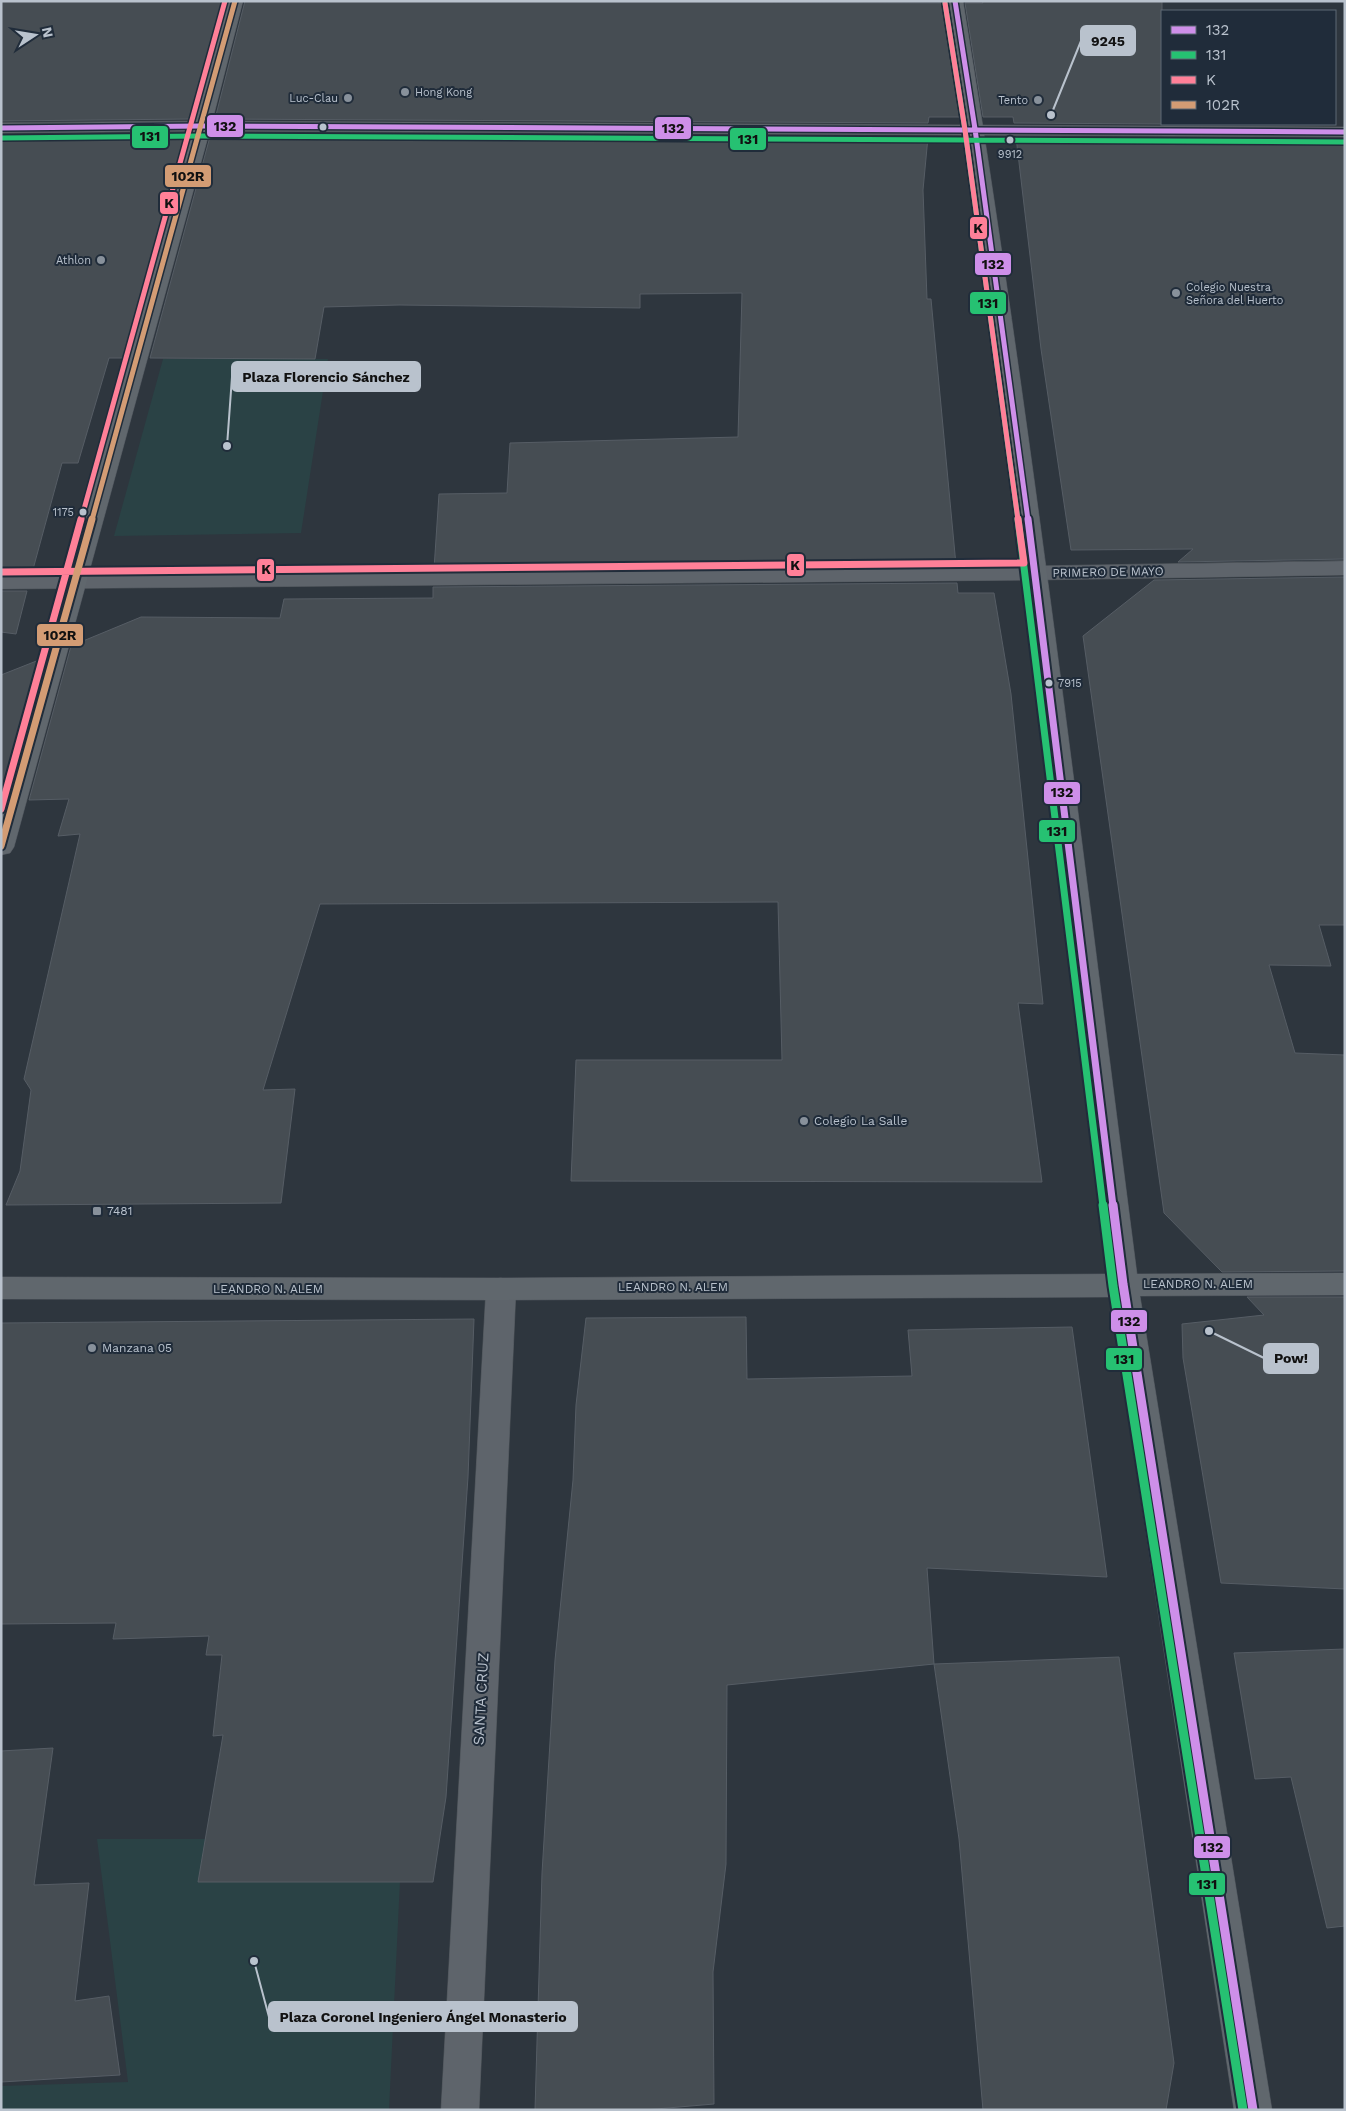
<svg xmlns="http://www.w3.org/2000/svg" width="1346" height="2111" font-family="'Work Sans',sans-serif">
	<style>
		.green { fill: #2a4245 }
		.building { fill: #464d53; stroke: #565d65 }
		.lines { fill: none; stroke-linecap: round; stroke-linejoin: round }
		.minor-casing { stroke: #4c5258; stroke-width: 1 }
		.major-casing { stroke: #4c525a; stroke-width: 1 }
		.minor { fill: #5e646b; fill-rule: evenodd }
		.major { fill: #60676d; fill-rule: evenodd }
		.bus-1-far2-casing { stroke: #202c3a; stroke-width: 8 }
		.bus-1-far1-casing { stroke: #202c3a; stroke-width: 11 }
		.bus-1-casing { stroke: #202c3a; stroke-width: 13 }
		.bus-2-far2-casing { stroke: #202c3a; stroke-width: 8 }
		.bus-2-far1-casing { stroke: #202c3a; stroke-width: 11 }
		.bus-2-casing { stroke: #202c3a; stroke-width: 13 }
		.bus-3-far1-casing { stroke: #202c3a; stroke-width: 8 }
		.bus-3-casing { stroke: #202c3a; stroke-width: 11 }
		.bus-4-far1-casing { stroke: #202c3a; stroke-width: 8 }
		.bus-4-casing { stroke: #202c3a; stroke-width: 11 }
		.bus-1-far2 { stroke: #ce8fe9; stroke-width: 5 }
		.bus-1-far1 { stroke: #ce8fe9; stroke-width: 7 }
		.bus-1 { stroke: #ce8fe9; stroke-width: 9 }
		.bus-2-far2 { stroke: #26c172; stroke-width: 5 }
		.bus-2-far1 { stroke: #26c172; stroke-width: 7 }
		.bus-2 { stroke: #26c172; stroke-width: 9 }
		.bus-3-far1 { stroke: #ff8098; stroke-width: 5 }
		.bus-3 { stroke: #ff8098; stroke-width: 7 }
		.bus-4-far1 { stroke: #d39c74; stroke-width: 5 }
		.bus-4 { stroke: #d39c74; stroke-width: 7 }
		.poi-dot { fill: #88919b; stroke: #202c3a; stroke-width: 2 }
		.bus-dot { fill: #b9c2cd; stroke: #202c3a; stroke-width: 2 }
		.labels { text-anchor: middle; dominant-baseline: central; stroke-width: 4; stroke-linejoin: round; paint-order: stroke }
		.far-poi-label { font-size: 11px; fill: #b9c2cd; stroke: #202c3a; text-anchor: end }
		.bus-label { font-size: 11px; fill: #b9c2cd; stroke: #202c3a }
		.street-label { font-size: 12px; fill: #b9c2cd; stroke: #202c3a }
		.poi-label { font-size: 12px; fill: #b9c2cd; stroke: #202c3a; text-anchor: start }
		.near-street-label { font-size: 15px; fill: #b9c2cd; stroke: #202c3a }
		.leader { fill: none; stroke: #b9c2cd; stroke-width: 2 }
		.callout-dot { fill: #b9c2cd; stroke: #202c3a; stroke-width: 2 }
		.callout { fill: #b9c2cd; stroke: #b9c2cd; stroke-width: 2 }
		.callout-label { font-size: 14px; text-anchor: middle; font-weight: bold; fill: #111 }
		.line-badge { stroke: #202c3a; stroke-width: 2 }
		.pale-badge-label { font-size: 14px; text-anchor: middle; font-weight: bold; fill: #111 }
	</style>
	<rect width="100%" height="100%" fill="#2e363e"/>
	<path class="green" d="M163,359H328L301,533L114,536Z
		M97,1839H402L389,2110H1V2086L128,2082Z"/>
	<path class="building" d="M1,1H225L192,119L1,121Z
		M245,1L945,3L962,117H929L928,123L215,119Z
		M982,1H1162V124L1014,123L1013,117H983L965,3H983Z
		M188,133L124,358H109L78,463H62L32,573H1V135Z
		M211,133L928,137L923,190L927,299H931L956,565L434,569L439,494L507,493L510,443L738,437L742,293L640,294V308L399,305L324,307L315,359L150,358Z
		M1016,137L1162,138V141L1345,143V559L1178,562L1193,549L1071,550L1041,349Z
		M1345,577V925H1319L1331,966L1269,965L1295,1053L1345,1055V1271L1222,1272L1164,1213L1083,636L1154,580Z
		M957,583L958,593H994L1011,694L1043,1004L1018,1003L1042,1182L571,1181L576,1060H782L778,902L320,904L263,1090L295,1089L281,1203L6,1205L20,1171L31,1090L24,1079L80,834L58,836L69,799L29,800L71,646L141,617L280,618L284,599L433,598V587Z
		M1,591H27L16,634L1,632Z
		M39,660L1,793V675Z
		M1247,1297H1345V1589L1221,1583L1183,1358L1182,1324L1264,1315Z
		M746,1317L747,1379L912,1376L908,1330L1072,1327L1107,1577L927,1568L934,1664L727,1685L726,1864L713,1972L714,2104L644,2110H535L542,1873L555,1660L573,1480L576,1405L586,1318Z
		M474,1319L468,1477L446,1797L433,1882H198L223,1735L213,1736L222,1655H206L209,1636L113,1639L116,1623L1,1624V1323Z
		M1345,1649V1926L1327,1928L1291,1777L1255,1779L1234,1653Z
		M1119,1657L1174,2063L1166,2110H983L959,1839L934,1664Z
		M53,1748L34,1885L89,1883L75,2001L109,1996L120,2075L1,2082V1751Z"/>
	<g class="lines">
		<defs>
			<path id="minor" d="M202,121L1345,127V137L202,131L1,133V123Z
				M1345,561V575L1035,580L1,589V575L1035,566Z
				M501,1278L512,1281L516,1289L479,2110H441L486,1289L490,1281Z"/>
			<path id="major" d="M227,1H243L211,126L14,847L10,853L1,855V801Z
				M947,1H963C1032,424 1082,849 1137,1274L1345,1273V1295L1140,1296L1272,2110H1234L1110,1297L501,1300L1,1299V1277L501,1278L1107,1274C1057,850 1011,424 947,1Z"/>
		</defs>
		<use href="#minor" class="minor-casing"/>
		<use href="#major" class="major-casing"/>
		<use href="#minor" class="minor"/>
		<use href="#major" class="major"/>
		<defs>
			<path id="bus-1-far2" d="M955,1L975,129L1028,520
				M1,128L202,126L1345,132"/>
			<path id="bus-1-far1" d="M1028,519L1113,1206"/>
			<path id="bus-1" d="M1113,1205L1123,1284L1253,2110"/>
			<path id="bus-2-far2" d="M945,3L965,130L1018,520
				M1,138L202,136L1345,142"/>
			<path id="bus-2-far1" d="M1018,519L1103,1206"/>
			<path id="bus-2" d="M1103,1205L1113,1286L1243,2110"/>
			<path id="bus-3-far1" d="M945,3L965,130L1018,520
				M81,520L225,1"/>
			<path id="bus-3" d="M1,572L1024,563L1018,519
				M1,809L81,519"/>
			<path id="bus-4-far1" d="M92,520L235,1"/>
			<path id="bus-4" d="M1,846L92,519"/>
		</defs>
		<use href="#bus-1-far2" class="bus-1-far2-casing"/>
		<use href="#bus-1-far1" class="bus-1-far1-casing"/>
		<use href="#bus-1" class="bus-1-casing"/>
		<use href="#bus-2-far2" class="bus-2-far2-casing"/>
		<use href="#bus-2-far1" class="bus-2-far1-casing"/>
		<use href="#bus-2" class="bus-2-casing"/>
		<use href="#bus-3-far1" class="bus-3-far1-casing"/>
		<use href="#bus-3" class="bus-3-casing"/>
		<use href="#bus-4-far1" class="bus-4-far1-casing"/>
		<use href="#bus-4" class="bus-4-casing"/>
		<use href="#bus-1-far2" class="bus-1-far2"/>
		<use href="#bus-1-far1" class="bus-1-far1"/>
		<use href="#bus-1" class="bus-1"/>
		<use href="#bus-2-far2" class="bus-2-far2"/>
		<use href="#bus-2-far1" class="bus-2-far1"/>
		<use href="#bus-2" class="bus-2"/>
		<use href="#bus-3-far1" class="bus-3-far1"/>
		<use href="#bus-3" class="bus-3"/>
		<use href="#bus-4-far1" class="bus-4-far1"/>
		<use href="#bus-4" class="bus-4"/>
	</g>
	<g class="poi-dot">
		<circle cx="405" cy="92" r="5"/>
		<circle cx="348" cy="98" r="5"/>
		<circle cx="1038" cy="100" r="5"/>
		<circle cx="101" cy="260" r="5"/>
		<circle cx="1176" cy="293" r="5"/>
		<circle cx="804" cy="1121" r="5"/>
		<rect x="92" y="1206" width="10" height="10" rx="2.5"/>
		<circle cx="92" cy="1348" r="5"/>
	</g>
	<g class="bus-dot">
		<circle cx="323" cy="127" r="4.5"/>
		<circle cx="1010" cy="140" r="4.5"/>
		<circle cx="83" cy="512" r="4.5"/>
		<circle cx="1049" cy="683" r="4.5"/>
	</g>
	<g class="labels">
		<g class="far-poi-label">
			<text x="415" y="92" text-anchor="start">Hong Kong</text>
			<text x="338" y="98">Luc-Clau</text>
			<text x="1028" y="100">Tento</text>
			<text x="91" y="260">Athlon</text>
			<text x="1186" y="287" text-anchor="start">Colegio Nuestra<tspan x="1186" dy="13">Señora del Huerto</tspan></text>
		</g>
		<g class="bus-label">
			<text x="1010" y="154">9912</text>
			<text x="74" y="512" text-anchor="end">1175</text>
			<text x="1058" y="683" text-anchor="start">7915</text>
		</g>
		<g class="street-label">
			<text transform="translate(1108 572) rotate(-1)">PRIMERO DE MAYO</text>
			<text x="1198" y="1284">LEANDRO N. ALEM</text>
			<text x="673" y="1287">LEANDRO N. ALEM</text>
			<text x="268" y="1289">LEANDRO N. ALEM</text>
		</g>
		<g class="poi-label">
			<text x="814" y="1121">Colegio La Salle</text>
			<text x="107" y="1211">7481</text>
			<text x="102" y="1348">Manzana 05</text>
		</g>
		<g class="near-street-label">
			<text transform="translate(481 1699) rotate(-87)">SANTA CRUZ</text>
		</g>
	</g>
	<path class="leader" d="M1051 115L1081 41M227 446L232 377M1209 1331L1264 1358M254 1961L269 2017"/>
	<g class="callout-dot">
		<circle cx="1051" cy="115" r="5"/>
		<circle cx="227" cy="446" r="5"/>
		<circle cx="1209" cy="1331" r="5"/>
		<circle cx="254" cy="1961" r="5"/>
	</g>
	<g class="callout">
		<rect x="1081" y="26" width="54" height="29" rx="5"/>
		<rect x="232" y="362" width="188" height="29" rx="5"/>
		<rect x="1264" y="1344" width="54" height="29" rx="5"/>
		<rect x="269" y="2002" width="308" height="29" rx="5"/>
	</g>
	<g class="callout-label">
		<text x="1108" y="46">9245</text>
		<text x="326" y="382">Plaza Florencio Sánchez</text>
		<text x="1291" y="1363">Pow!</text>
		<text x="423" y="2022">Plaza Coronel Ingeniero Ángel Monasterio</text>
	</g>
	<g class="line-badge">
		<rect x="206" y="114" width="38" height="24" rx="5" fill="#ce8fe9"/>
		<rect x="654" y="116" width="38" height="24" rx="5" fill="#ce8fe9"/>
		<rect x="131" y="125" width="38" height="24" rx="5" fill="#26c172"/>
		<rect x="729" y="127" width="38" height="24" rx="5" fill="#26c172"/>
		<rect x="164" y="164" width="48" height="24" rx="5" fill="#d39c74"/>
		<rect x="159" y="191" width="20" height="24" rx="5" fill="#ff8098"/>
		<rect x="969" y="216" width="19" height="24" rx="5" fill="#ff8098"/>
		<rect x="974" y="252" width="38" height="24" rx="5" fill="#ce8fe9"/>
		<rect x="969" y="291" width="38" height="24" rx="5" fill="#26c172"/>
		<rect x="786" y="553" width="19" height="24" rx="5" fill="#ff8098"/>
		<rect x="256" y="558" width="19" height="24" rx="5" fill="#ff8098"/>
		<rect x="36" y="623" width="48" height="24" rx="5" fill="#d39c74"/>
		<rect x="1043" y="781" width="38" height="24" rx="5" fill="#ce8fe9"/>
		<rect x="1038" y="819" width="38" height="24" rx="5" fill="#26c172"/>
		<rect x="1110" y="1309" width="38" height="24" rx="5" fill="#ce8fe9"/>
		<rect x="1105" y="1347" width="38" height="24" rx="5" fill="#26c172"/>
		<rect x="1193" y="1835" width="38" height="24" rx="5" fill="#ce8fe9"/>
		<rect x="1188" y="1872" width="38" height="24" rx="5" fill="#26c172"/>
	</g>
	<g class="pale-badge-label">
		<text x="225" y="131">132</text>
		<text x="673" y="133">132</text>
		<text x="150" y="141">131</text>
		<text x="748" y="144">131</text>
		<text x="188" y="181">102R</text>
		<text x="169" y="208">K</text>
		<text x="978" y="233">K</text>
		<text x="993" y="269">132</text>
		<text x="988" y="308">131</text>
		<text x="795" y="570">K</text>
		<text x="266" y="574">K</text>
		<text x="60" y="640">102R</text>
		<text x="1062" y="797">132</text>
		<text x="1057" y="836">131</text>
		<text x="1129" y="1326">132</text>
		<text x="1124" y="1364">131</text>
		<text x="1212" y="1852">132</text>
		<text x="1207" y="1889">131</text>
	</g>
	<rect width="1346" height="2111" fill="none" stroke="#b9c2cd" stroke-width="5"/>
	<rect x="1161" y="10" width="175" height="115" fill="#202c3a" stroke="#5d6875"/>
	<rect x="1171" y="26" width="25" height="8" fill="#ce8fe9" stroke="#5d6875"/>
	<text x="1206" y="35" font-size="15" fill="#b9c2cd">132</text>
	<rect x="1171" y="51" width="25" height="8" fill="#26c172" stroke="#5d6875"/>
	<text x="1206" y="60" font-size="15" fill="#b9c2cd">131</text>
	<rect x="1171" y="76" width="25" height="8" fill="#ff8098" stroke="#5d6875"/>
	<text x="1206" y="85" font-size="15" fill="#b9c2cd">K</text>
	<rect x="1171" y="101" width="25" height="8" fill="#d39c74" stroke="#5d6875"/>
	<text x="1206" y="110" font-size="15" fill="#b9c2cd">102R</text>
	<g transform="translate(35 35) rotate(78)" stroke="#202c3a" stroke-width="4" paint-order="stroke">
	<path d="M0-4L9 19L0 12L-9 19Z" fill="#b9c2cd"/>
	<text y="-8" font-size="14" font-weight="bold" text-anchor="middle" fill="#b9c2cd">N</text>
	</g>
</svg>
